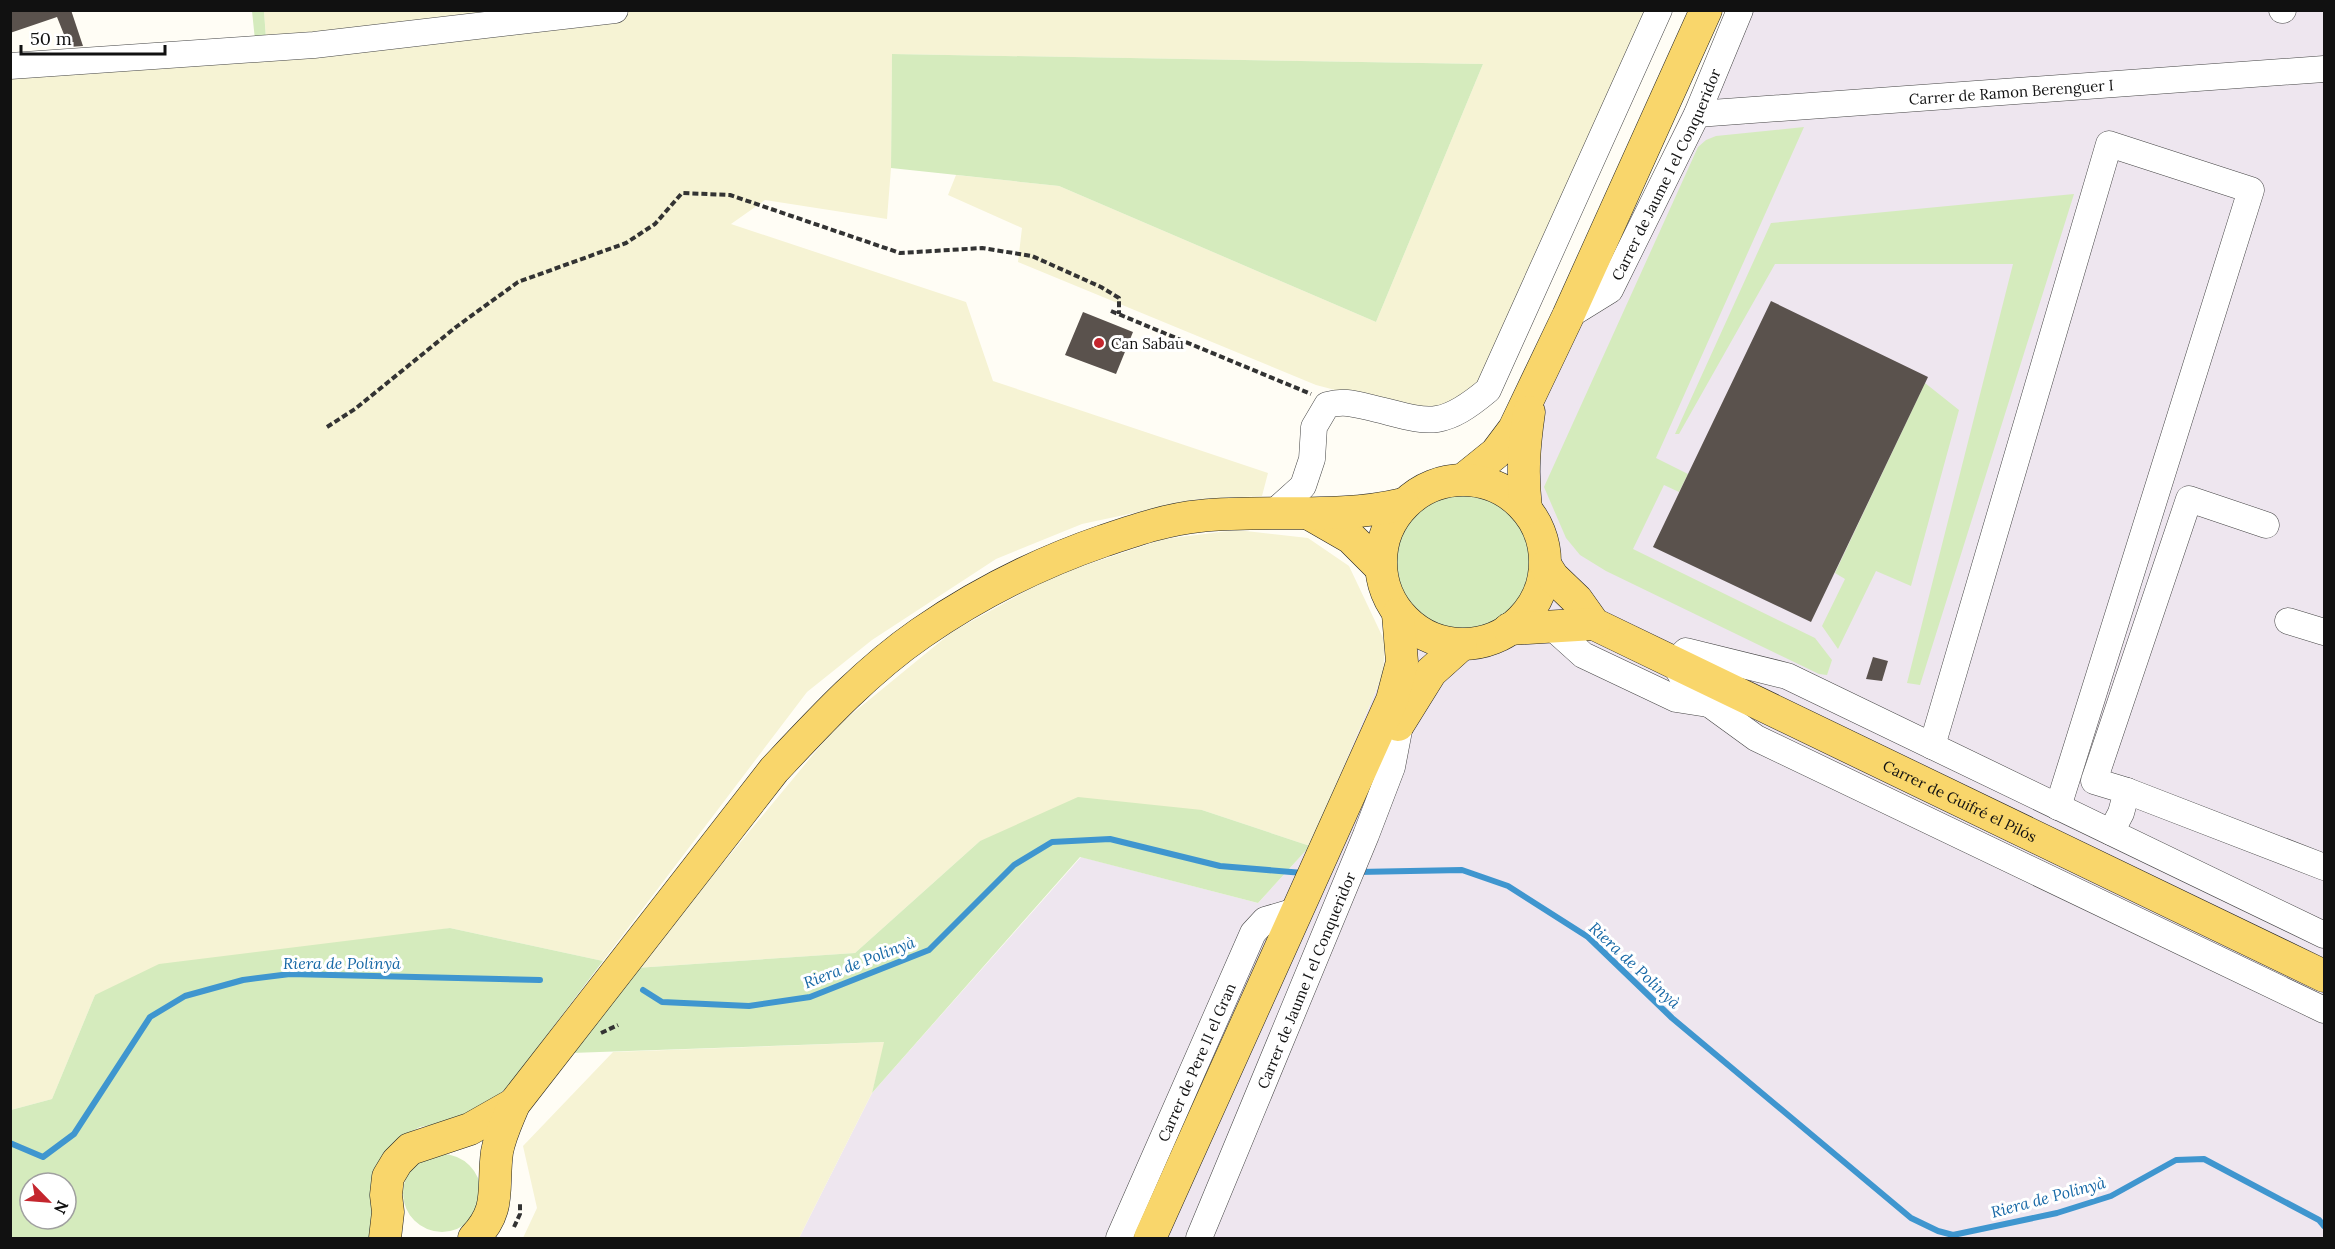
<svg xmlns="http://www.w3.org/2000/svg" width="2335" height="1249" font-family="Lora,serif">
	<style>
		.industrial { fill: #eee6ef }
		.farmland { fill: #f6f3d4 }
		.green { fill: #d5ebbd; fill-rule: evenodd }
		.lines { fill: none; stroke-linecap: round; stroke-linejoin: round }
		.stream { stroke: #3f96cf; stroke-width: 6 }
		.building { fill: #5a524d }
		.minor-casing { stroke: #444; stroke-width: 27 }
		.major-casing { stroke: #222; stroke-width: 33 }
		.path { stroke: #333; stroke-width: 4; stroke-dasharray: 6 3; stroke-linecap: butt }
		.minor { stroke: #fff; stroke-width: 26 }
		.major { stroke: #f9d66b; stroke-width: 32 }
		.poi-dot { fill: #c4262e; stroke: #fff; stroke-width: 2 }
		.labels { text-anchor: middle; dominant-baseline: central; stroke-width: 6; stroke-linejoin: round; paint-order: stroke }
		.street-label { font-size: 15px; fill: #111; stroke: #fff }
		.poi-label { font-size: 15px; fill: #111; stroke: #fff; text-anchor: start }
		.water-label { font-size: 16px; font-style: italic; fill: #1768a6; stroke: #fff }
	</style>
	<rect width="100%" height="100%" fill="#fffdf5"/>
	<path class="industrial" d="M1731,11H2324V1238H799L872,1093L1081,857L1258,903L1310,846L1383,674L1495,501Z"/>
	<path class="farmland" d="M264,10L1646,11L1619,68L1485,383L1445,412L1412,410L1316,385L1018,262L1022,228L948,195L956,175L1059,186L1376,322L1483,64L892,54L891,168L887,219L765,200L731,224L966,302L993,381L1268,473L1262,496L1199,499L1082,524L996,559L872,640L807,692L603,961L450,928L95,995L52,1099L11,1110V73L266,38Z
		M1237,530L1308,538L1349,566L1385,642L1383,674L1310,846L1202,810L980,841L855,953L636,968L836,727L952,632L1053,576L1164,539Z
		M885,1042L872,1093L799,1238H523L537,1208L523,1146L613,1052Z"/>
	<path class="green" d="M252,11H264L266,39L255,40Z
		M892,54L1483,64L1376,322L1059,186L891,168Z
		M1804,127L1656,458L1688,474L1679,492L1664,485L1633,549L1815,638L1832,660L1827,675L1819,674L1606,571L1580,555L1566,538L1544,487L1698,147L1706,140L1716,136Z
		M2074,194L1920,685L1907,683L2013,264H1775L1679,434H1675L1771,223Z
		M1925,383L1959,410L1911,586L1876,571L1838,649L1822,626L1845,579L1835,573Z
		M1381 562a82 82 0 1 1 164 0a82 82 0 1 1-164 0Z
		M1078,797L1202,810L1310,846L1258,903L1080,857L872,1093L884,1042L571,1053L636,968L855,953L980,841Z
		M450,928L603,961L509,1085L488,1105L454,1121L420,1127L403,1136L378,1163L371,1182L373,1215L369,1238H11V1110L52,1099L95,995L159,964ZM30,1183H66V1219H30Z
		M403 1193a39 39 0 1 1 78 0a39 39 0 1 1-78 0Z"/>
	<g class="lines">
		<path class="stream" d="M1358,872L1462,870L1508,886L1588,937L1672,1018L1911,1218L1938,1231L1953,1235L2057,1213L2111,1196L2176,1160L2204,1159L2319,1220L2324,1226
			M643,990L662,1002L749,1006L810,997L929,950L1014,865L1052,842L1110,839L1220,866L1303,873
			M10,1143L43,1157L74,1134L150,1017L185,996L243,980L290,974L540,980"/>
	</g>
	<path class="building" d="M10,10H71L83,46L69,47L57,17L10,33Z
		M1771,301L1928,377L1811,622L1653,547Z
		M1083,312L1133,332L1116,374L1065,355Z
		M1873,657L1888,661L1882,681L1866,679Z"/>
	<g class="lines">
		<defs>
			<g id="minor">
				<path d="M2282,10H2283"/>
				<path d="M10,66L314,45L615,10"/>
				<path id="s1" d="M1697,114L2324,69"/>
				<path id="s2" d="M1568,316L1610,290L1697,114L1740,10"/>
				<path d="M1273,513L1303,486L1312,459L1314,427L1327,405C1342,401 1352,403 1368,407C1427,421 1438,432 1488,390L1659,10"/>
				<path d="M2288,621L2324,632"/>
				<path d="M1553,628L1583,655L1676,699L1708,704"/>
				<path d="M1932,746L2109,144L2251,190L2058,807"/>
				<path d="M2127,791L2324,867"/>
				<path d="M2111,832L2121,813L2127,791L2094,781L2189,499L2266,525"/>
				<path d="M2324,935L1787,676L1686,651L1674,663L1690,690L1756,738L2324,1010"/>
				<path id="s3" d="M1119,1238L1253,933L1265,920L1299,910"/>
				<path id="s4" d="M1199,1238L1366,835L1392,767L1401,720"/>
			</g>
			<g id="major">
				<path d="M1465,478L1496,453L1514,429L1568,316L1706,10"/>
				<circle cx="1463" cy="562" r="82"/>
				<path d="M1526,509C1522,473 1524,447 1529,412"/>
				<path d="M1311,515L1351,538L1380,567"/>
				<path id="s5" d="M1546,566L1553,577L1577,600L1594,624L2324,976"/>
				<path d="M1509,629L1594,624"/>
				<path d="M1398,725L1431,672L1461,645"/>
				<path d="M385,1238L388,1212L386,1195L388,1177L397,1162L410,1149L470,1129L514,1104"/>
				<path d="M474,1238C502,1209 492,1189 497,1152C500,1135 508,1119 514,1104L774,770C820,721 866,671 921,633C976,595 1039,563 1103,541C1133,531 1167,519 1200,516C1268,509 1336,520 1403,504"/>
				<path d="M1150,1238L1392,700L1402,662L1398,614"/>
			</g>
		</defs>
		<use href="#minor" class="minor-casing"/>
		<use href="#major" class="major-casing"/>
		<path class="path" d="M1111,311L1311,394
			M327,427L355,409L456,327L518,282L626,243L655,224L682,193L730,195L900,253L982,248L1032,256L1101,287L1119,298V314
			M601,1033L618,1025
			M514,1227L520,1214V1203"/>
		<use href="#minor" class="minor"/>
		<use href="#major" class="major"/>
	</g>
	<circle class="poi-dot" cx="1099" cy="343" r="6"/>
	<g class="labels">
		<g class="street-label">
			<text stroke="none"><textPath href="#s1" startOffset="315">Carrer de Ramon Berenguer I</textPath></text>
			<text stroke="none"><textPath href="#s2" startOffset="178">Carrer de Jaume I el Conqueridor</textPath></text>
			<text stroke="none"><textPath href="#s5" startOffset="482">Carrer de Guifré el Pilós</textPath></text>
			<text stroke="none"><textPath href="#s4" startOffset="279">Carrer de Jaume I el Conqueridor</textPath></text>
			<text stroke="none"><textPath href="#s3" startOffset="192">Carrer de Pere II el Gran</textPath></text>
		</g>
		<g class="poi-label">
			<text x="1111" y="343">Can Sabau</text>
		</g>
		<g class="water-label">
			<text transform="translate(859 962) rotate(-21)">Riera de Polinyà</text>
			<text x="342" y="963">Riera de Polinyà</text>
			<text transform="translate(1635 965) rotate(43)">Riera de Polinyà</text>
			<text transform="translate(2048 1197) rotate(-15)">Riera de Polinyà</text>
		</g>
	</g>
	<rect width="2335" height="1249" fill="none" stroke="#111111" stroke-width="24"/>
	<g transform="translate(48 1201) rotate(115)"><circle r="28" fill="#ffffff" stroke="#a0a0a0" stroke-width="1.5"/>
	<path d="M0-4.5L10 22L0 15L-10 22Z" fill="#c4262e"/>
	<text y="-9" font-size="16" font-weight="bold" text-anchor="middle" fill="#111111">N</text>
	</g>
	<path d="M21 45v9h144v-9" fill="none" stroke="#111111" stroke-width="3"/>
	<text x="30" y="45" font-size="18" fill="#111111" stroke="#ffffff" stroke-width="4.5" paint-order="stroke">50 m</text>
</svg>
